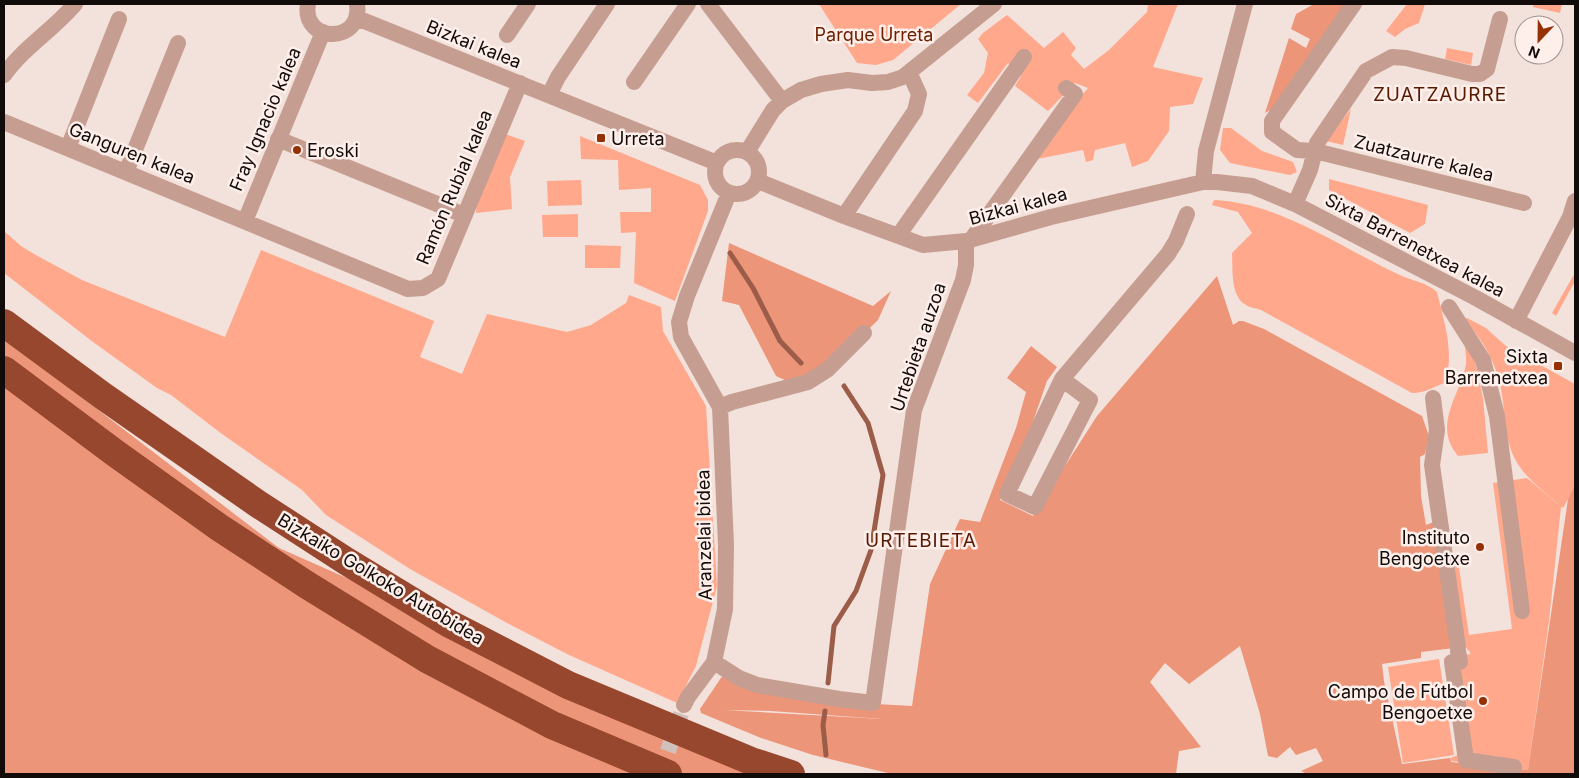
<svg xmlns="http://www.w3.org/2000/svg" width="1579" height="778" font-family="Inter,sans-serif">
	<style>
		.green { fill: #ffa88c }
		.forest { fill: #ed9578; fill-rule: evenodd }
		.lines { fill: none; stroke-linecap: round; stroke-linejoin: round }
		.stream { stroke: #9b5c49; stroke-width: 5 }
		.street-tunnel { stroke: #d1c1bc; stroke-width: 16; stroke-dasharray: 16 8; stroke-linecap: butt }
		.street { stroke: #c69e91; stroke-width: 16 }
		.highway { stroke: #97472d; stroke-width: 28 }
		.poi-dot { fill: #952f04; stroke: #feefeb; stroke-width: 2 }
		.labels { text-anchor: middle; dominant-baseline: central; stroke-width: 5; stroke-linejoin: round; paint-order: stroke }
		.park-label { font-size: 18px; fill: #6e2102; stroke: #feefeb }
		.street-label { font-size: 18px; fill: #110b09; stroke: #feefeb }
		.poi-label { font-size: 18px; fill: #110b09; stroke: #feefeb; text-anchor: end }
		.neighbourhood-label { font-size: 19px; letter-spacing: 1px; fill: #591901; stroke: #feefeb }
	</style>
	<rect width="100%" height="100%" fill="#f3e1db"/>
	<path class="green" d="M819,4H961L893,60L876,65L857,63Z
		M1148,4H1178L1153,67L1203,78L1193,104L1170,107L1169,131L1148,161L1132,167L1125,143L1095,150L1093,160L1086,162L1083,150L1032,160L1077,101L1088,88L1075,83L1048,111L1015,86L1021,76L1008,63L978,103L967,95L984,73L988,53L978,39L983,33L1007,15L1044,48L1063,32L1076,48L1071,55L1084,69L1109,50L1147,12Z
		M1407,4H1425L1419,23L1405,29L1395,37L1386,31Z
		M1533,4H1562L1560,13L1533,7Z
		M1447,48L1473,53L1471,65L1445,59Z
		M1351,109L1343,145L1326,141Z
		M1223,128H1231L1262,151L1293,162L1297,172L1290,175L1230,163L1220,150Z
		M505,134L525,141L510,177L512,209L476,213L477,199Z
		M580,136L700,185L708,200V211L675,301L634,283L636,232L621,233L620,212H651V188L619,190L618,160L581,159Z
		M1329,179L1428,205L1425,224L1410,233L1329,190Z
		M581,180L582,205L548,206L547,181Z
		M1214,200C1282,203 1342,249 1402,276C1413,281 1428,283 1437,292C1444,322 1455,353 1445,383C1432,387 1426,393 1412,393L1261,310C1256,308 1250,308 1246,305C1230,296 1233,269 1232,253L1252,233L1238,212L1212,205Z
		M578,214V237H543L542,215Z
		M4,231L21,246L34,254L82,280L225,337L261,250L434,321L420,357L462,374L487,314L567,332L591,325L626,303L629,295L661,307L663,331L706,406L717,586L696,666L677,703L569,655L507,623L410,569L326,515L302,490L222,434L171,395L157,388L93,342L4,273Z
		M585,245L621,246L620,268H585Z
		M1573,276L1575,277V281L1556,316L1552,313Z
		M1467,318L1486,328L1506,346L1575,384V487L1563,508L1561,507L1549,621L1528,770L1451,761L1450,758L1458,755L1444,658L1471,654L1463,643L1453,565L1459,568L1469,635L1512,629L1493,483L1527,478L1560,506C1544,491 1525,478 1515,459C1506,442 1505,421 1503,402C1500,371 1486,342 1464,320Z
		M1464,337L1475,361L1483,398L1488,453L1458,456C1432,425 1460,396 1466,364C1467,356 1464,345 1464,337Z
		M1439,659L1454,755L1403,763L1388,667Z"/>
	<path class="forest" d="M1314,4H1346L1280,104L1265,113L1289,38L1306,48L1310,39L1291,29L1296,14Z
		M729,243L873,306L891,291L878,320L827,370L796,385L776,376L739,305L722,301Z
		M1217,276L1233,325L1239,321H1243L1264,329L1422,416L1429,436L1425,454L1420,457L1421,496L1426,525L1436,521L1454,648L1421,652V658L1382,664L1384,681L1402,764L1450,758L1451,762L1528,770L1568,499L1575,485V774H1307L1301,771L1323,761L1316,748L1296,755L1290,747L1277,758L1268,756L1260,714L1240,646L1189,684L1165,663L1150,682L1201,747L1179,751L1176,774H892L813,755L761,738L701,713L700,709L723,675L876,704L912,706L930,584L960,519L980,522L1016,428L1026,392L1007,378L1031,346L1057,367L1047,381L1028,436L1000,500L1033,516L1097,416ZM724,710L771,711L882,719Z
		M4,338L279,548L790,774H4Z"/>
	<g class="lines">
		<path class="stream" d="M730,253L753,288L780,341L801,363
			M828,683L834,626L856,591L871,550L883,475L868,423L844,386
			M825,711L823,725L826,755"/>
		<path class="street-tunnel" d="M660,774L684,705"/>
		<path class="street" d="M308,4C301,43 363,45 357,4
			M708,4L782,101
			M1354,4L1272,121V132L1297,150L1315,151L1524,203
			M357,18L717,163
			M507,35L528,4
			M4,75C24,47 53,30 75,4
			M634,82L688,4
			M549,95L558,77L607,4
			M4,122L408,289L423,288L438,279L520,83
			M278,139L464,215
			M68,148L119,19
			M715 172a22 22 0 1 1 44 0a22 22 0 1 1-44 0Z
			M747,152L773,110L782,101L801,90L821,84L848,80L872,83L888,82L903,77L994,4
			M126,172L178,43
			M758,181L844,216L923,245L966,241L1051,217L1203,182H1217L1252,186L1295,204L1474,297L1575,353
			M1203,182L1206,151L1245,4
			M1295,204L1310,170L1317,143L1366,71L1392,57L1406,58L1472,74H1480L1487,69L1500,19
			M844,216L915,111L919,94L909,72
			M245,221L323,32
			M898,236L1024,57
			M971,240L1075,94L1066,88
			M1449,307L1483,360L1497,416L1522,611
			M1516,321L1570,217L1575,201
			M1062,379L1007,494L1035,507L1090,400L1062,379L1168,254L1176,241L1187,214
			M1433,398L1437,430L1432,465L1458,647
			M720,407L732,402L808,382L827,370L864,333
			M1458,651L1460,662H1452L1466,760L1514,767
			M714,662L739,678L757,685L839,699L873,703L914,410L963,280L966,265V241
			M684,705L688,697L714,662L725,609L726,545L720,407L681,337L679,322L687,296L729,193"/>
		<path class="highway" d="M4,323L103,396L258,504L346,561L448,623L568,685L751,761L791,774
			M4,370L115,453L220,528L307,585L427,659L552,725L668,774"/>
	</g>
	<g class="poi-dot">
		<rect x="596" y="133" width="10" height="10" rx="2.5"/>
		<circle cx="297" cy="150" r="5"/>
		<rect x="1553" y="361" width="10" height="10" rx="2.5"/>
		<circle cx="1480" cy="547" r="5"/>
		<circle cx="1483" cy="701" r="5"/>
	</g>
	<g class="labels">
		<g class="park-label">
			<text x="874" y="34">Parque Urreta</text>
		</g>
		<g class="street-label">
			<text transform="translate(474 44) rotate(22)">Bizkai kalea</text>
			<text transform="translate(265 119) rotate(-67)">Fray Ignacio kalea</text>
			<text transform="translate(132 153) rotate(22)">Ganguren kalea</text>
			<text transform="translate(1424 158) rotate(14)">Zuatzaurre kalea</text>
			<text transform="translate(454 187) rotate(-67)">Ramón Rubial kalea</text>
			<text transform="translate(1018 206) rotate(-15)">Bizkai kalea</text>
			<text transform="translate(1415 245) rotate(28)">Sixta Barrenetxea kalea</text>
			<text transform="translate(918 347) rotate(-71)">Urtebieta auzoa</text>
			<text transform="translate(704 535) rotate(-91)">Aranzelai bidea</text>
			<text transform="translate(381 579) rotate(31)">Bizkaiko Golkoko Autobidea</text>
		</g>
		<g class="poi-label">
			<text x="611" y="138" text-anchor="start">Urreta</text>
			<text x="307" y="150" text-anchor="start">Eroski</text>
			<text x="1548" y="356">Sixta<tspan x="1548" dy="21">Barrenetxea</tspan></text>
			<text x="1470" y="537">Instituto<tspan x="1470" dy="21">Bengoetxe</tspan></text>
			<text x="1473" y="691">Campo de Fútbol<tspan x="1473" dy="21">Bengoetxe</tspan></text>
		</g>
		<g class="neighbourhood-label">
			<text x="1440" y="94">ZUATZAURRE</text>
			<text x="921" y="540">URTEBIETA</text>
		</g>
	</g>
	<rect width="1579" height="778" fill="none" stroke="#110b09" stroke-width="10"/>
	<g transform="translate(1539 40) rotate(202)"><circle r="24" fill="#feefeb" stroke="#9f9491"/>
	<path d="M0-4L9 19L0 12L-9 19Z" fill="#952f04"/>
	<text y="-8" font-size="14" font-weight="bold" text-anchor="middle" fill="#110b09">N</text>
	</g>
</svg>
